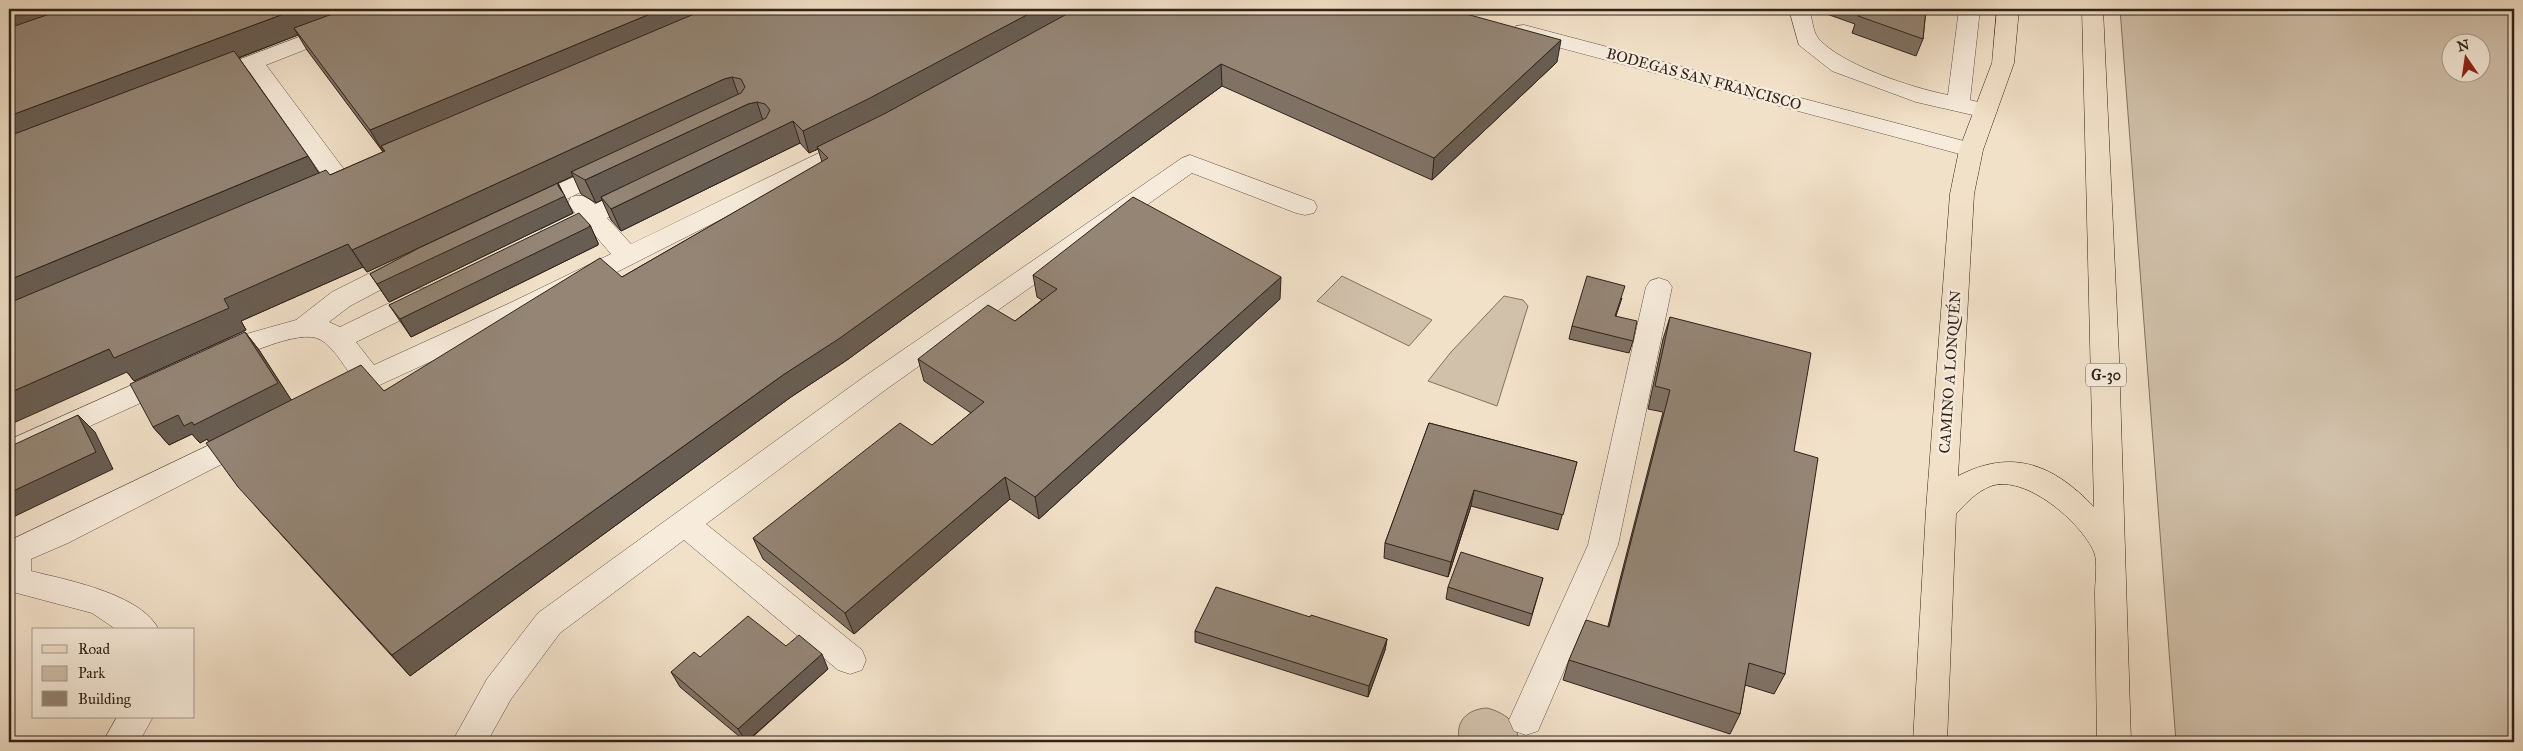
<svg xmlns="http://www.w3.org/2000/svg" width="2523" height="751" font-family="'IM FELL Great Primer',serif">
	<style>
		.green { fill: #d1c1ab; stroke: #807263; fill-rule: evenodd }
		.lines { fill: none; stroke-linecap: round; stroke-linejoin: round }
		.minor-casing { stroke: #605246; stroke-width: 1 }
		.major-casing { stroke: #2f221b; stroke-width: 1 }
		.minor { fill: #f7ecdc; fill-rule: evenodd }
		.major { fill: #f2e1c9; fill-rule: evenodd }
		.wall { fill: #7f7265; stroke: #2f221b; fill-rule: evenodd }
		.shaded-wall { fill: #685d52; stroke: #2f221b }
		.building { fill: #948575; stroke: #2f221b }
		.labels { text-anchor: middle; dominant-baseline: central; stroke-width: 5; stroke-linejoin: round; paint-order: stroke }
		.shield { fill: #f7ecdc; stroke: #6b5f55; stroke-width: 1 }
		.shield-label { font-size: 14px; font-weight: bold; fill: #2f221b }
		.street-label { font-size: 15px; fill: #2f221b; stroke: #f7ecdc }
	</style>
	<rect width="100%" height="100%" fill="#f2e1c9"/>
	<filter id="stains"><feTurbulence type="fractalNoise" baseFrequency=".004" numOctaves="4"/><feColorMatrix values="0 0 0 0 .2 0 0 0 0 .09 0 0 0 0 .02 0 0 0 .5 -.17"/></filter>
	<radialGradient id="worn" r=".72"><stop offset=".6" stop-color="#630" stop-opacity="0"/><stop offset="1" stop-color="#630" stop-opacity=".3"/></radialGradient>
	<path class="green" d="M2120,9H2514V742H2176ZM2450,42H2480V72H2450Z
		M1342,276L1432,320L1409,346L1317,301Z
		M1504,296L1523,300L1528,306L1497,406L1428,381L1451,352Z
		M1487,708C1503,712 1521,723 1517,742H1460C1454,722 1467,709 1487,708Z"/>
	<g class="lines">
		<defs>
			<path id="minor" d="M373,9H402L398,13L266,65L349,176L352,182L349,188L340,190L331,188L249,71L217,84L209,86L201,84L198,79L201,74Z
				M1789,9H1809C1812,17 1813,32 1818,38C1841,65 1913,88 1948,95L1959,9H1980L1970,100L1994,106L1997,111L1994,116L1986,118L1916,102L1832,71L1799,45Z
				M1524,25L1979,145L1983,150L1979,155L1971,157L1516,36L1513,31L1516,26Z
				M854,136L862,138L866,143L862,148L530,316L347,400L337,403L327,400L323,393L327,386L351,375C342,363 333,347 321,340C300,327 241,358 218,365L208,362L204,355L208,348L232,338L296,320L332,292L398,259L407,256L416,259L420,265L416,271L350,306L329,322L340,327L418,289L427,287L436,289L440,296L436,303L356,342L374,365L512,302L611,254L588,227C573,234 558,246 542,241L538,235L542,229L575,213L568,203L571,197C582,194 587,196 595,204C611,196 631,181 649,186L652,192L649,198L607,218L631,244Z
				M1190,155L1314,201L1317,207L1314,213L1305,215L1296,213L1192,173L888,388L706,524L862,650L866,660L862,670L850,674L838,670L684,540L560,633L511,699L487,742H452L487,679L538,613L868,374L1182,158Z
				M610,161L618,164L622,169L618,174L538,213L529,215L520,213L517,207L520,201Z
				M1659,278L1668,281L1672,287L1618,545L1538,731L1526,735L1514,731L1509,720L1588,545L1646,287L1650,281Z
				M170,368L180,371L184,378L180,385L9,463V440Z
				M247,427L257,430L261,438L257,446L68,543L31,559V571C67,580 142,594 159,630H117L92,613L9,591V541Z
				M117,717H153L139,742H103Z"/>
			<path id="major" d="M1997,9H2019L2014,63L1983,150L1974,194L1958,476C2012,448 2053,464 2094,507L2082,9H2103L2119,357L2131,742H2097C2096,692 2096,643 2095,593C2095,582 2098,562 2094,552C2081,522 2025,474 1991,486C1976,492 1966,503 1956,514L1947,742H1913L1926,510L1950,194L1959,150L1992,63Z"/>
		</defs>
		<use href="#minor" class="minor-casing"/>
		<use href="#major" class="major-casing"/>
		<use href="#minor" class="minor"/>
		<use href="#major" class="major"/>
	</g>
	<path class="wall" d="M9,9L1557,62L1432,180L1222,86L847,360L791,397L410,676L257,508L207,439L200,443L192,434L169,445L153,427L245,332L259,350L291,400L384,391L622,277L822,162L818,149L809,153L800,143L621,231L611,220L602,200L596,203L581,194L573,176L367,272L363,267L241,321L246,330L134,381L127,372ZM298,35L307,50L383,152L330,175L319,173L239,58Z
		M1821,9H1926L1923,39L1916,56L1852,33L1855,24L1821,12Z
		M558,183L573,213L389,302L370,274Z
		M590,225L598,243V245L411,337L389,305Z
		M1033,275L1280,299L1039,519L1010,499L854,634L763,559L753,538L932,445L971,413L924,381L918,359L1015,321L1042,300L1037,297Z
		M1622,298L1616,316L1633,341L1629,353L1569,339L1572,326Z
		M1670,317L1794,451L1785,674L1774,694L1745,685L1740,714L1730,734L1563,680L1569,660L1608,626L1663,412L1648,409L1663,339Z
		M1429,423L1577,462L1558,530L1471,506L1448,577L1384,558L1385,543Z
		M1543,578L1529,626L1446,599L1448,587Z
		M1310,617L1387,639L1385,650L1368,697L1195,642V631Z
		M786,646L828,669L747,742H746L680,687L671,672L700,657Z"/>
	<path class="shaded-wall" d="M16,9H93L9,39V11Z
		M297,9H367L294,28L298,35L9,145V116Z
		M662,9H721L381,146L385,152H383L370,130Z
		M1038,9H1081L874,121L817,147L818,149L809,153L803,131Z
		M1561,40L1557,62L1432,180L1434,158Z
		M1221,64L1222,86L847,360L791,397L410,676L392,655L783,375Z
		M732,77L740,99L571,172L573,176L367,272L352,250L724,79Z
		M757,102L764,124L601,197L602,200L596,203L585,180L748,104Z
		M793,121L800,143L621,231L611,209Z
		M308,156L322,178L9,311V280Z
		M558,183L573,213L389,302L377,284L558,186Z
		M590,225L598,243V245L411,337L400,319Z
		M348,244L363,267L241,321L246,330L134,381L127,372L9,425V393Z
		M1281,277L1280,299L1039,519L1035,497Z
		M245,332L259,350L292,401L209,442L207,439L200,443L192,434L169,445L153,427Z
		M78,415L95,432L113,469L9,519V493Z
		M1005,477L1010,499L854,634L845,613Z
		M1474,490L1471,506L1448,577L1451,562Z
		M1387,639L1385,650L1368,697L1369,686Z
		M822,654L828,669L746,742L738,729Z"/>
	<path class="building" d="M9,9H16L9,11Z
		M64,9H297L9,116V28Z
		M346,9H662L370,130L294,28Z
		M706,9H1038L868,99L803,131L793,121L611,209L601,197L766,118L770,110L765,104L757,102L748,104L585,180L571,172L741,93L745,87L741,79L732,77L724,79L352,250L348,244L224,299L229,308L114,358L109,349L9,393V303L326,170L330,175L385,151L381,146Z
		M1076,9H1448L1561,40L1434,158L1221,64L840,338L783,375L392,655L238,487L206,443L361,365L384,391L600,258L622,277L828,158L817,147L886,113Z
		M1866,9H1926L1923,39L1858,16Z
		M234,51L308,156L9,280V136Z
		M558,183V186L565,196L377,284L370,274L419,248Z
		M1133,197L1281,277L1035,497L1005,477L845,613L753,538L900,423L932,445L984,402L918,359L988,305L1015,321L1057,289L1033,275Z
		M579,213L590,225L589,227L400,319L389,305Z
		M1587,276L1625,286L1615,316L1637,321L1633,341L1572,326Z
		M1670,317L1811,353L1794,451L1818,458L1785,674L1749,663L1740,714L1569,660L1586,620L1609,627L1670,390L1655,386Z
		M245,332L278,383L194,425L192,422L184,426L178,415L153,427L130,384Z
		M78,415L96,452L9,493V447Z
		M1429,423L1577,462L1563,515L1474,490L1451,562L1385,543Z
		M1461,552L1543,578L1532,614L1448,587Z
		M1216,587L1310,617L1311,615L1387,639L1369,686L1195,631Z
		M748,616L786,646L799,635L822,654L738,729L671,672L694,652L700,657Z"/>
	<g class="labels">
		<rect class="shield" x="2086" y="363.5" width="40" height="23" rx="4"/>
		<g class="shield-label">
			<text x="2106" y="375">G-30</text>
		</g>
		<g class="street-label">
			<text transform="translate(1704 79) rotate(15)">BODEGAS SAN FRANCISCO</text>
			<text transform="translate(1950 372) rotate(-86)">CAMINO A LONQUÉN</text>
		</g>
	</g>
	<rect width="2523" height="751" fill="none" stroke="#f2e1c9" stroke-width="30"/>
	<rect x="10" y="10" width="2503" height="731" fill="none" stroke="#2f221b" stroke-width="2.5"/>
	<rect x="15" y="15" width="2493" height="721" fill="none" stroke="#2f221b"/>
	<rect x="32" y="628" width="162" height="90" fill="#f7ecdc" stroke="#a79b8f"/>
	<rect x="42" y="645" width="25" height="8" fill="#f2e1c9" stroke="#a79b8f"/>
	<text x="78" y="654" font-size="15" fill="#2f221b">Road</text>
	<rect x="42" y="666" width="25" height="15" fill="#d1c1ab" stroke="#a79b8f"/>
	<text x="78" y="678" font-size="15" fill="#2f221b">Park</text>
	<rect x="42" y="691" width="25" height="15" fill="#948575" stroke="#a79b8f"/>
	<text x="78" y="704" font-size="15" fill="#2f221b">Building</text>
	<g transform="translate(2466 58) rotate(347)"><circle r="24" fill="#f7ecdc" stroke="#a79b8f"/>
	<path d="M0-4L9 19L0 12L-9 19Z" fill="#8f2418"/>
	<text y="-8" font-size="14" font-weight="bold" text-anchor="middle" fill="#2f221b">N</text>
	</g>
	<rect width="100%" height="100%" filter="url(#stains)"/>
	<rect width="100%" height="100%" fill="url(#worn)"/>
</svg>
